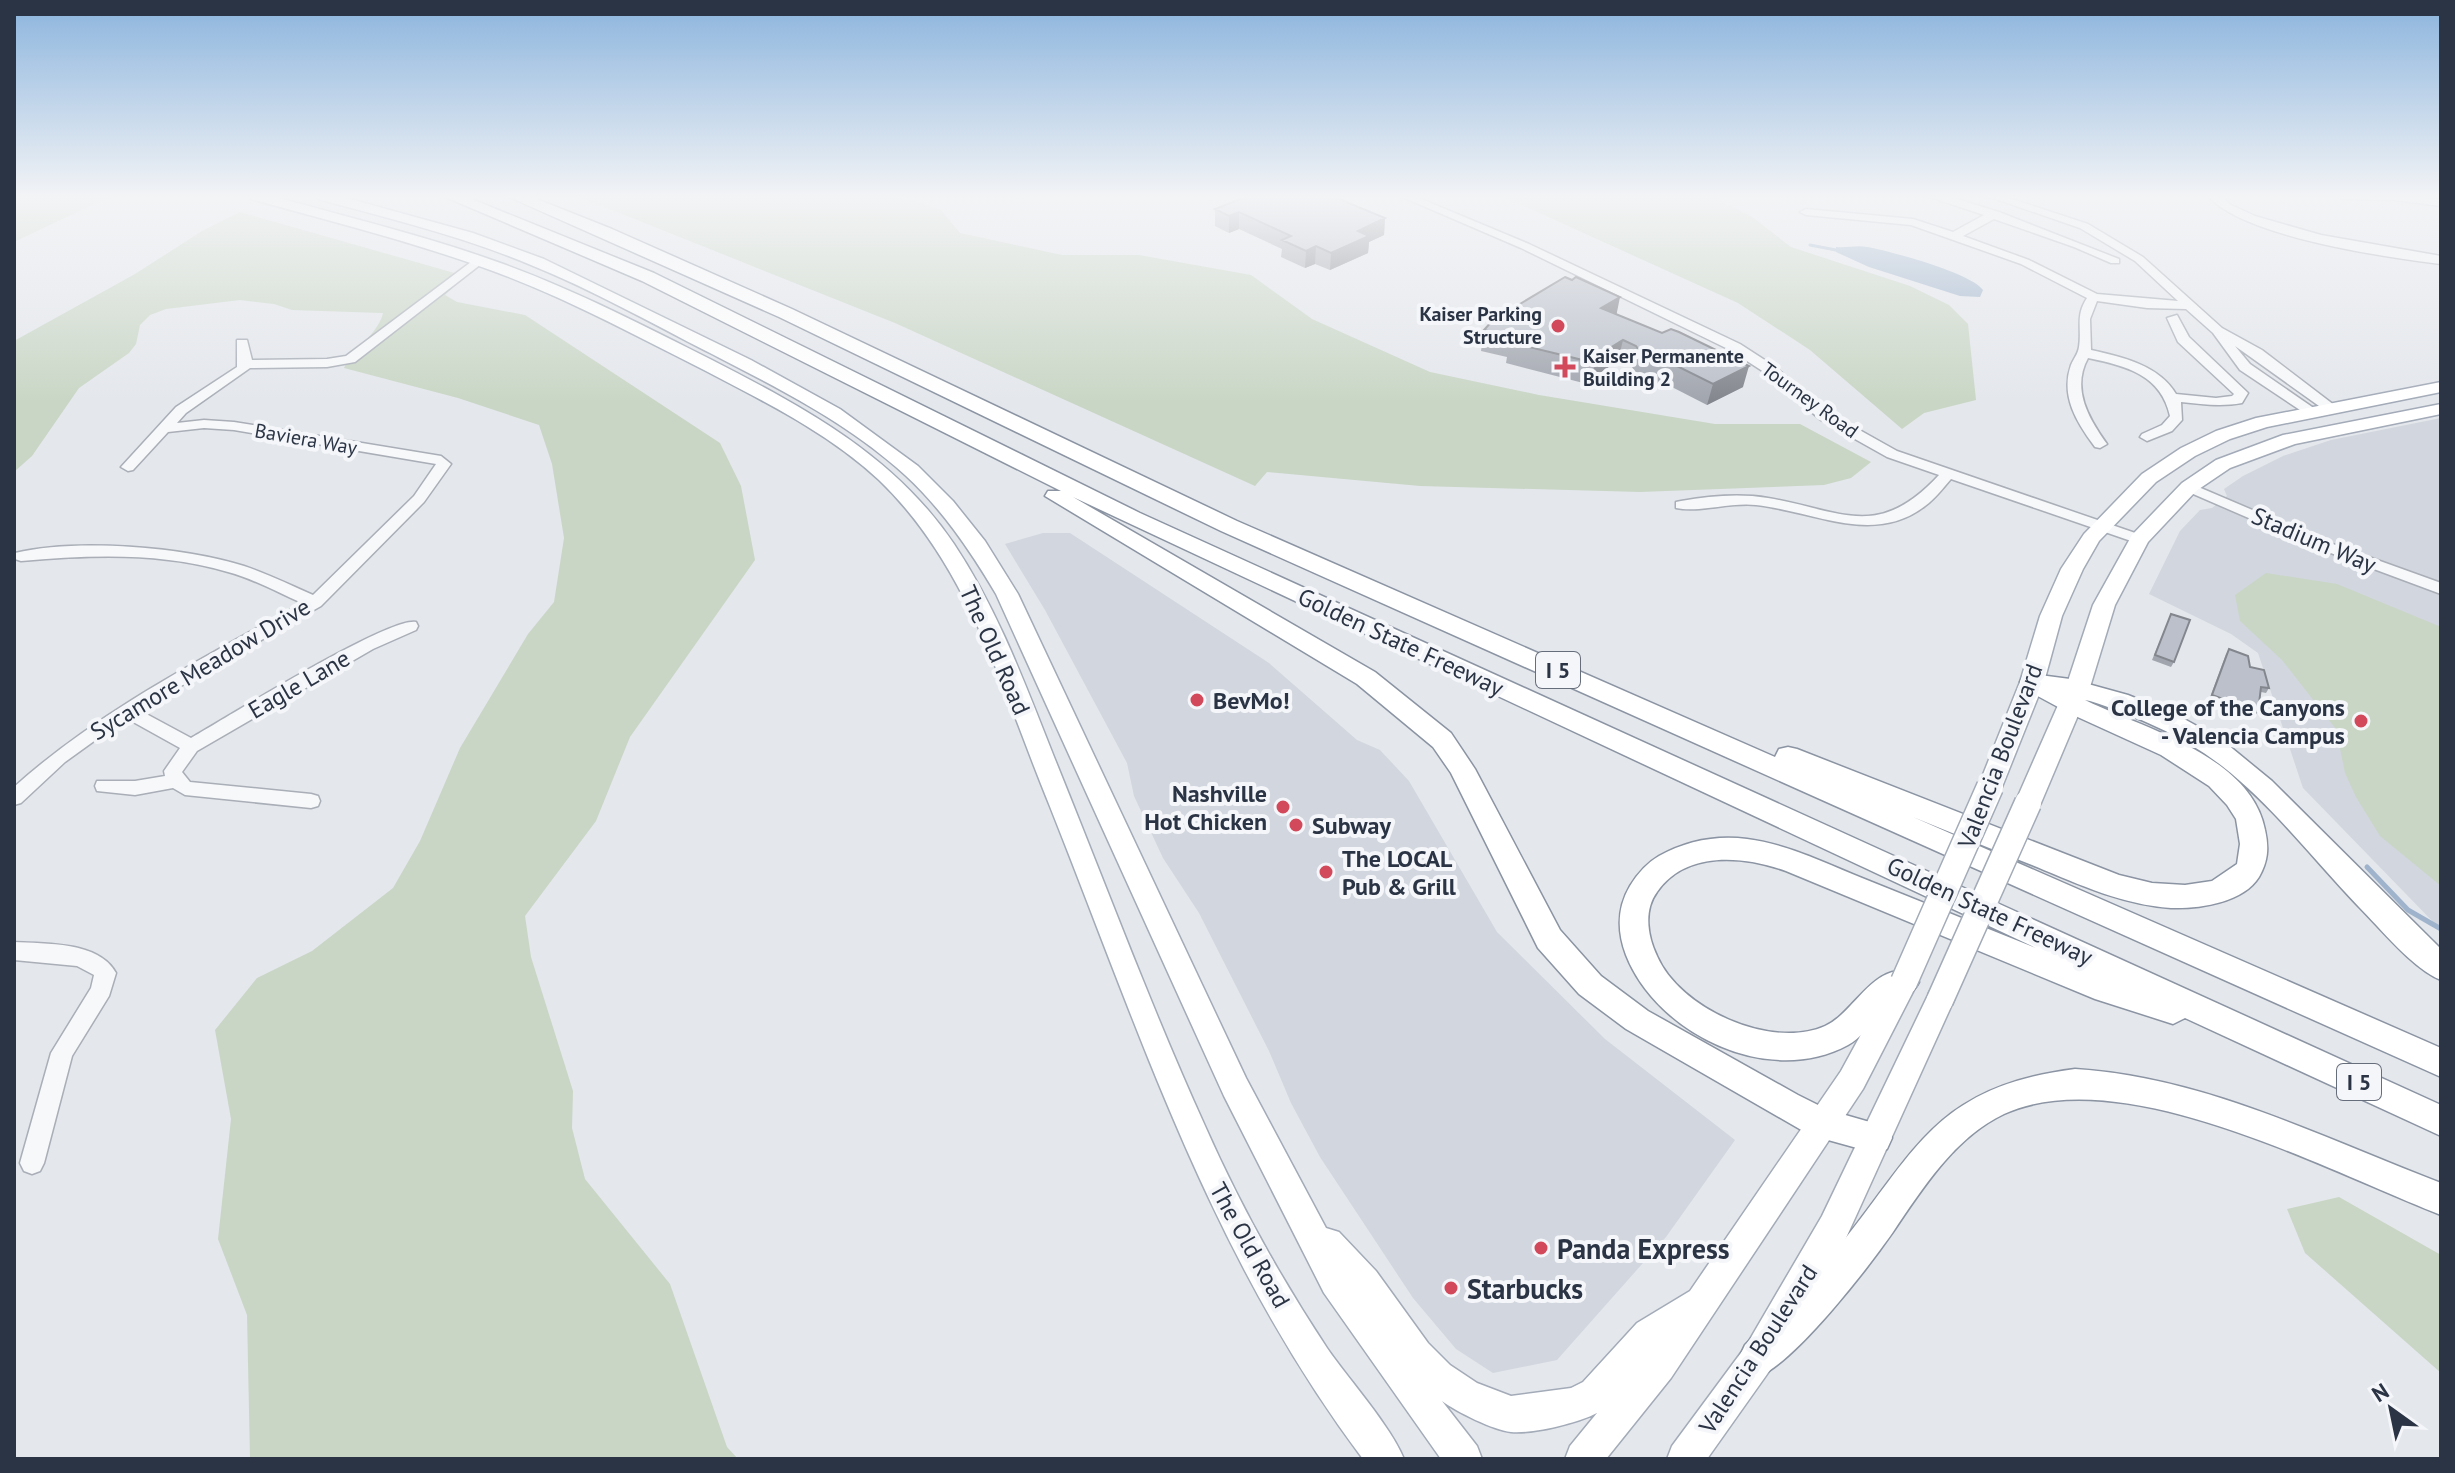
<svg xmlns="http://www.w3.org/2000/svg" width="2455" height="1473" font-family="'PT Sans',sans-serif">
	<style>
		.built { fill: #d2d6de }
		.green { fill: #c9d6c5 }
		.water { fill: #9fb4cc }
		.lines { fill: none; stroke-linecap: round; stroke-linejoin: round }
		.stream-far1 { stroke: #9fb4cc; stroke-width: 3 }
		.stream { stroke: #9fb4cc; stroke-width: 5 }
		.minor-casing { stroke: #a9aeb7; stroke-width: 3 }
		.major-casing { stroke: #a3abb8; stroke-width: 3 }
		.highway-casing { stroke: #8b94a3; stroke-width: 3 }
		.minor { fill: #f7f8fa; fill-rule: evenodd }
		.major { fill: #fff; fill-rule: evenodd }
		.highway { fill: #fff; fill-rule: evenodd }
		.major-bridge-casing { stroke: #a3abb8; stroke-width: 29; stroke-linecap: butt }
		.major-bridge { stroke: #fff; stroke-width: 26 }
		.wall { fill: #a1a5ae }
		.shaded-wall { fill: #83868d }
		.building { fill: #bbc0ca; stroke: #83868d; stroke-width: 2 }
		.poi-dot { fill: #d1495b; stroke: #f4f6f9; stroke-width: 3 }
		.labels { text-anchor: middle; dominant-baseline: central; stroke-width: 8; stroke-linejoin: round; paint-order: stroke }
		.far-poi-label { font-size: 20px; font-weight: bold; fill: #2b3445; stroke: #f4f6f9; text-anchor: end }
		.far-street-label { font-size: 20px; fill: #2b3445; stroke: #f4f6f9 }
		.shield { fill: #f4f6f9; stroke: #676e7b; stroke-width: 2 }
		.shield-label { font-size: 22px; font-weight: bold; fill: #2b3445 }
		.street-label { font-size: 24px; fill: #2b3445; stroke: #f4f6f9 }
		.poi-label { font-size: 24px; font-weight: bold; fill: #2b3445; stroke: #f4f6f9; text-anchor: start }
		.near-poi-label { font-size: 28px; font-weight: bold; fill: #2b3445; stroke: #f4f6f9; text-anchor: start }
	</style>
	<rect width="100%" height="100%" fill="#e4e7ec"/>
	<path class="built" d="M2441,418V930L2303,788L2258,653L2231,634L2149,594L2180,531L2200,510L2212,508L2227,496L2224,489L2243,476L2283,456L2331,440Z
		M1043,533H1070L1269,663L1357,740L1380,750L1409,781L1497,932L1605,1039L1735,1140L1666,1237L1557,1360L1493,1373L1456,1349L1413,1298L1320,1157L1291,1103L1269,1051L1199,913L1163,858L1134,796L1127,763L1045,610L1005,544Z"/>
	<path class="green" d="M14,196H111L14,242Z
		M577,196H883L915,201L941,210L960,233L1062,255H1139L1251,275L1312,319L1430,372L1539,395L1715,424H1800L1871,462L1851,478L1824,485L1640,492L1420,486L1267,472L1255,486L895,323Z
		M1502,196H1710L1751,216L1791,247L1910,286L1949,305L1968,324L1976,400L1924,413L1902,429L1810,350L1738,303Z
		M240,212L465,276L445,295L457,302L525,315L720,443L741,486L755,560L630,737L596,821L525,916L531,957L573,1091L572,1128L585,1179L670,1284L727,1447L738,1459H250L247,1315L218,1239L231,1119L215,1030L257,978L312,951L393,888L420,841L460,748L528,634L554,602L564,538L552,464L539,425L458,398L344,368C353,349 379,333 383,313L292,310L274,304L240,300L166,309L150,315L140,325L136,344L129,353L79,388L32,456L14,472V341L135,274L202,231Z
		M2266,573L2337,584L2441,627V886L2380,836L2356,797L2345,773L2336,729L2282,660L2240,621L2235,595Z
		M2339,1197L2441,1255V1373L2305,1253L2287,1209Z"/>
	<path class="water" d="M1836,247C1847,248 1857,245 1867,247C1890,251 1971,273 1983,290L1980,297L1960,296L1869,267L1836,252Z"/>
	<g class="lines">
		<path class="stream-far1" d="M1810,245L1836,250"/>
		<path class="stream" d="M2367,867L2408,910L2441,929"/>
		<defs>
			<path id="minor" d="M1400,196H1414L1529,244L1740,344L1774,366L1831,414L1897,451L2144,536L2147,539L2139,544L2134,542L1951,479C1943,488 1935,499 1925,506C1874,546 1812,511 1756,505C1730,502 1699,513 1676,508V502L1681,501C1710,496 1739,493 1768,498C1843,511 1878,541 1939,475L1887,457L1821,420L1764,372L1730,350L1521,248Z
				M1927,196H1947L1999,212L2119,259V263H2111L2074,247L1994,219L1963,236L2029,260L2097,294L2178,301L2135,261L2080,228L1987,196H2003L2088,224L2143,257L2222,328L2262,350L2338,408L2336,411H2326L2235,346L2250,364L2318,411L2311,415L2306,414L2240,370L2213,333L2186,309L2147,308L2097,301L2090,319L2091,350C2122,357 2159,365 2176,394L2216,398L2232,396L2234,394L2178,342L2167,318L2177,315L2189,337L2248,393L2242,403C2221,407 2201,404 2181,402L2182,420L2172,431L2147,441L2140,437L2142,434L2162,425L2170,416C2161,375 2127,366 2088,358C2071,389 2089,419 2107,444L2100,448L2095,447C2077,423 2060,396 2071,365C2074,358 2078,354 2079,347C2082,328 2075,316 2087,298L2021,264L1911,225L1806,215L1800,212L1806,209L1913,219L1953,232L1984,215Z
				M2208,196H2220L2231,205L2255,216L2321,235L2441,256V264C2385,257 2244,237 2208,196Z
				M2337,196H2411L2441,200V206L2394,200L2342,199Z
				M475,259L485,261L355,362L327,367L250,368L186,413L177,423L204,420L234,422L441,456L451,464L424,502L321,606L139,710L191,738C224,719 390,616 416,622L418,626L416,630L373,649L197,751L182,772L190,782L311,794L318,796L320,801L318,806L311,808L185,795L173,788L135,795L97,791L95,786L97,781H135L165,776L164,771L180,748L126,718L65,762L21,803L14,805V787C100,710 202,659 302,603C277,592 254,579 228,572C161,552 90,555 21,561L15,559V553C77,538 183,547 244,566C268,574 290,585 313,595L414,496L436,464L234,430L204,428L168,432L133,470L128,471L121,467L176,407L237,367V340H247L252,360L327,359L346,356Z
				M2189,483L2330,543L2441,583V594L2320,549L2184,490L2182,487Z
				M14,942C45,944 99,941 116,973L109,996L72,1056L44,1163L40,1171L32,1174L24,1171L20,1163L51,1053L91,988L94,975L77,966L14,960Z"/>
			<path id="major" d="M249,196H272C350,218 430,237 506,265C577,291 644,326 712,360C805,408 894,455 954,544C998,610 1025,684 1054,757C1104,880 1150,1005 1205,1126C1239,1203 1280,1277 1327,1348C1349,1380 1390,1425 1404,1459H1363C1211,1257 1141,1035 1049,804C1003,692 969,566 879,480C829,433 765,402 704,370C635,335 566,298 493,271C414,242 332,222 251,199Z
				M316,196H339L473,233L544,259L751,360L840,409L918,466L953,501L985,541L1018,594L1246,1078L1326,1228L1339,1232L1376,1271L1428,1343L1450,1365L1477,1383L1511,1396L1571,1388L1583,1382L1637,1323L1690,1291L1841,1071L1894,974L1904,970L1914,974L1918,982L1863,1089L1671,1378L1606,1459H1565L1570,1446L1597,1413C1578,1423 1533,1434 1511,1432C1493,1430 1457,1412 1442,1401L1477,1446L1482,1459H1441L1324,1293L1224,1096L996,594C970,550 942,509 905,475C848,423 778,388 710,353C651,323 593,290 531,265C462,236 390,219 318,199Z
				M2441,382V392L2267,427L2230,439L2195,456L2156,482L2099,541L2083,569L2062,616L2044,682L2002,787L1999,793L1990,796L1981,793L1978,787L2020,682L2040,616L2061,569L2084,534L2142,474L2181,448L2216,431L2256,418Z
				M2441,404V414L2295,444L2230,468L2196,491L2148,542L2115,605L2090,687L2041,803L2037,810L2028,812L2019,810L2015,803L2066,687L2093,605L2132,535L2182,483L2216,460L2283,435Z
				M1940,988L1950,991L1954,1000L1846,1238L1770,1370L1707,1459H1667L1672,1446L1746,1346L1822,1216L1930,991Z"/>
			<path id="highway" d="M443,196H464L654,273L1140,513L2441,1105V1136L2185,1018L2173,1024L2095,999L1786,871C1744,856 1686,850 1657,892C1643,911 1648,937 1657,956C1680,1009 1771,1050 1825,1026C1855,1013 1874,959 1915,973L1919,982C1911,998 1891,1002 1878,1016C1868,1026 1861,1038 1848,1045C1769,1088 1657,1034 1626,955C1617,931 1617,908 1630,886C1638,873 1647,863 1659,856C1686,841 1717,835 1747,839C1787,844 1825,863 1862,878C1920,901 1978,925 2036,948L1073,497L1375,672L1451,733L1475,769L1560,930L1601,976L1648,1011L1798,1095L1828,1110L1887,1127L1892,1138L1887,1149L1875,1153L1810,1135L1626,1029L1579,994L1538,948L1451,773L1433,747L1357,684L1045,496L1048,491H1061L642,281Z
				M507,196H529L612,229L792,309L1237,521L1775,757L1779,749L1788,747L1797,749L2119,875L2152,883L2185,885L2212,881L2237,864L2240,844L2236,819L2227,805L2209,786L2161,755L2071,714L2023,688L2020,682L2023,676L2032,674L2070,679L2128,695L2177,715L2222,740L2272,781L2441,949V980C2414,970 2380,928 2359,907C2314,860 2273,806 2222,766C2183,736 2137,716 2090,701L2085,700C2145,729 2251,756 2265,830C2269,848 2268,861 2259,877C2243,903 2198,909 2171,908C2124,905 2080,885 2037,867C1996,851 1955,834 1913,817L2441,1048V1077L1221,531L779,317Z
				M2075,1069C2204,1077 2321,1137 2441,1183V1215C2327,1171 2122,1060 2004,1114C1955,1137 1922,1189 1893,1232C1868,1268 1796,1361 1758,1377L1745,1371L1739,1358L1745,1345C1776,1313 1809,1283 1838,1248C1917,1150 1935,1087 2075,1069Z"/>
		</defs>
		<use href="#minor" class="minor-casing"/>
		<use href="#major" class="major-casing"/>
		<use href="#highway" class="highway-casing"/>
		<use href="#minor" class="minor"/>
		<use href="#major" class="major"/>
		<use href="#highway" class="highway"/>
		<defs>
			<path id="major-bridge" d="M1904,982L1990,787
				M1940,1000L2028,803"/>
		</defs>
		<use href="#major-bridge" class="major-bridge-casing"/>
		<use href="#major-bridge" class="major-bridge"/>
	</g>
	<path class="wall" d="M1215,209L1385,218L1384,235L1369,242L1368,253L1330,270L1315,264L1305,268L1281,257L1282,249L1239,229L1229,233L1215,226Z
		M1616,314L1743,387L1707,405L1668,385L1647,382L1636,374L1632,367L1618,361L1598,374L1591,385L1506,363L1507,357L1481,351L1484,330Z
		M2171,614L2174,662L2171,667L2152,660Z
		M2229,649L2250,667L2269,688L2266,693L2261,692L2258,712L2254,717L2209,700L2226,654Z"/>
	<path class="shaded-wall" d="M1239,212V229L1229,233V216Z
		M1385,218L1384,235L1369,242L1368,253L1330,270L1331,253L1358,231Z
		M1316,246L1315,264L1305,268L1306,251Z
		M1620,297L1616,317L1601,308Z
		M1623,340L1618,361L1598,374L1591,385L1595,363L1602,353Z
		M1749,366L1743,387L1707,405L1713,384Z"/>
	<path class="building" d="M1248,196H1332L1385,218L1358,231L1369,236L1331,253L1316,246L1306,251L1282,240L1291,236L1239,212L1229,216L1215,209Z
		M1565,277L1572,280L1576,277L1620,297L1601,308L1662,333L1671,329L1679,332L1749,366L1713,384L1673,364L1652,361L1641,353L1636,346L1623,340L1602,353L1595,363L1509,342L1513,337L1484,330L1493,320Z
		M2171,614L2190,620L2174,662L2155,655Z
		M2229,649L2248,656L2250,667L2264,670L2269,688L2261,687L2258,712L2212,695Z"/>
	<linearGradient id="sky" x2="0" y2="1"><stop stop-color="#8bb4dd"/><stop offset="0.49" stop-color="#f3f4f6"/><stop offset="1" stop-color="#f3f4f6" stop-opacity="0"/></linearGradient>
	<rect width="2455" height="402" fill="url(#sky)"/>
	<g class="poi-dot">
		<circle cx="1558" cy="326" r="8"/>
		<path d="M1561 355h8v8h8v8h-8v8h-8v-8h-8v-8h8z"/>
		<circle cx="1197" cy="700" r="8"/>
		<circle cx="2361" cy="721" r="8"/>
		<circle cx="1283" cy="807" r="8"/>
		<circle cx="1296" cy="825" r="8"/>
		<circle cx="1326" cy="872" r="8"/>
		<circle cx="1541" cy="1248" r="8"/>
		<circle cx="1451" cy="1288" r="8"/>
	</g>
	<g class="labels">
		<g class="far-poi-label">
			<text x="1542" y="314">Kaiser Parking<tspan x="1542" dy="23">Structure</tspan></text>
			<text x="1583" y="356" text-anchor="start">Kaiser Permanente<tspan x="1583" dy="23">Building 2</tspan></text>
		</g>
		<g class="far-street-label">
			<text transform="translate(1810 400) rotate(36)">Tourney Road</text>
			<text transform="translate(306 439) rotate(10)">Baviera Way</text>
		</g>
		<g class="shield">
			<rect x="1536" y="652" width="44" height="36" rx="6"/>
			<rect x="2337" y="1064" width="44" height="36" rx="6"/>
		</g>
		<g class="shield-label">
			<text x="1558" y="670">I 5</text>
			<text x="2359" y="1082">I 5</text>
		</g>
		<g class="street-label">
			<text transform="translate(2314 540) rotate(23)">Stadium Way</text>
			<text transform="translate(1401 642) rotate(25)">Golden State Freeway</text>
			<text transform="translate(995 650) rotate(66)">The Old Road</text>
			<text transform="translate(200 669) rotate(-31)">Sycamore Meadow Drive</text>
			<text transform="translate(299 684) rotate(-30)">Eagle Lane</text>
			<text transform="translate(2000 756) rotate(-69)">Valencia Boulevard</text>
			<text transform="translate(1990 911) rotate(25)">Golden State Freeway</text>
			<text transform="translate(1250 1245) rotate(61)">The Old Road</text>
			<text transform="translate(1758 1349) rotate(-57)">Valencia Boulevard</text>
		</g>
		<g class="poi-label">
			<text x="1213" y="700">BevMo!</text>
			<text x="2345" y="707" text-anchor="end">College of the Canyons<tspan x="2345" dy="28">- Valencia Campus</tspan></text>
			<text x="1267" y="793" text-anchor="end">Nashville<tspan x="1267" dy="28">Hot Chicken</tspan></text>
			<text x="1312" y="825">Subway</text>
			<text x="1342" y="858">The LOCAL<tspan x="1342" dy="28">Pub &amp; Grill</tspan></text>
		</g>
		<g class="near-poi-label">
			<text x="1557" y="1248">Panda Express</text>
			<text x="1467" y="1288">Starbucks</text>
		</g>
	</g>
	<rect width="2455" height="1473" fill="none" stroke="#2b3445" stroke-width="32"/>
	<g transform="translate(2391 1409) rotate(327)" stroke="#f4f6f9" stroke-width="6" paint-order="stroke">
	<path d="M0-6L14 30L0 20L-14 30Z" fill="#2b3445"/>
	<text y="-12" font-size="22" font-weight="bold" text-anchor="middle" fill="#2b3445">N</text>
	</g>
</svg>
